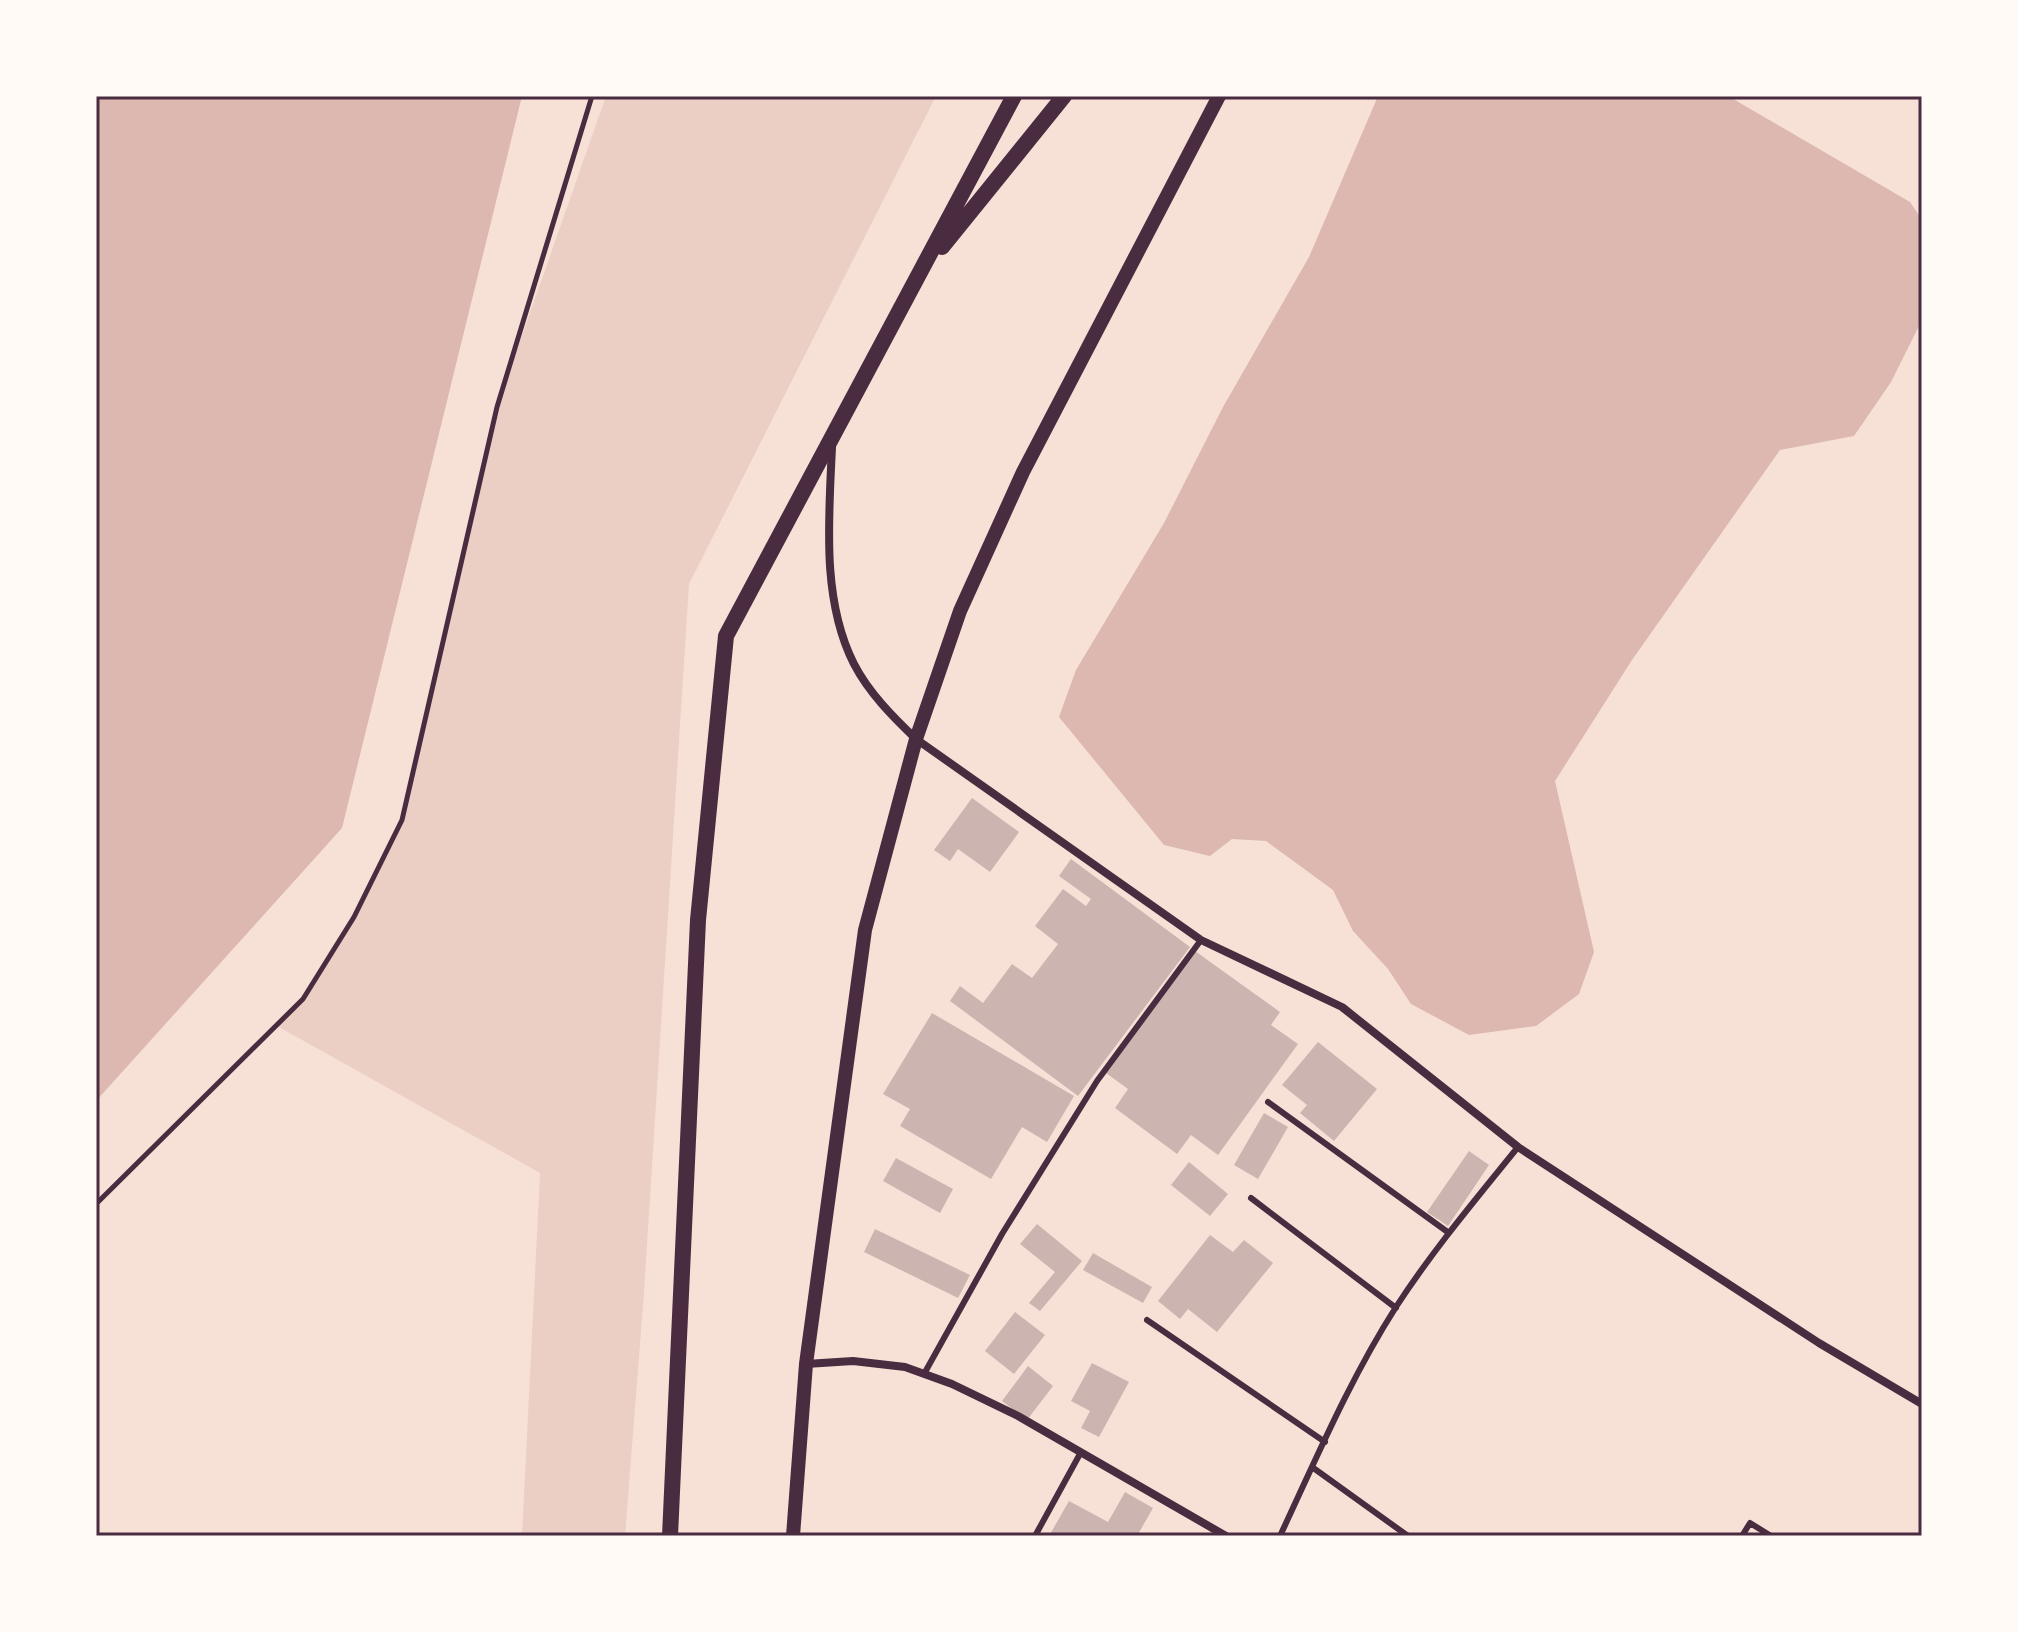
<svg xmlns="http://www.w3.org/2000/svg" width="2018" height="1632" font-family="Mulish,sans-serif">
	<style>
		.green { fill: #ebcfc5 }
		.water { fill: #dcb8b0 }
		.building { fill: #ccb4b1 }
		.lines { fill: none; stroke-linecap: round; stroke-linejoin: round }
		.path { stroke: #4a2c40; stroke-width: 5 }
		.service { stroke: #4a2c40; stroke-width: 6 }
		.minor { stroke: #4a2c40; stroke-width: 8 }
		.tertiary { stroke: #4a2c40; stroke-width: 14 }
		.secondary { stroke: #4a2c40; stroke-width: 16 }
		.neatline { fill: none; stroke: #4a2c40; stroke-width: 3 }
	</style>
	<rect width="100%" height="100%" fill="#f7e1d7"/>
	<path class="green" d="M606,96H936L689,584L644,1293L625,1536H522L540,1173L277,1026L303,999L354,917L402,820L497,407Z"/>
	<path class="water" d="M96,96H522L342,828L96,1101Z
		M1378,96H1728L1910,202L1922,220V320L1891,382L1854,436L1780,450L1632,660L1555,781L1594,952L1579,994L1536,1026L1469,1035L1411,1004L1388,969L1353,931L1333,890L1266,841L1232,839L1210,856L1164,845L1059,717L1076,670L1164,523L1223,407L1309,257Z"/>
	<path class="building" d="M972,798L1019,832L990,872L958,849L950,861L934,850Z
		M1071,859L1190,947L1078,1096L950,1001L960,986L983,1003L1012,964L1032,978L1058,944L1035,926L1063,889L1086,906L1091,899L1059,876Z
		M1195,951L1280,1012L1271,1025L1298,1044L1218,1155L1191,1135L1177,1154L1115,1108L1128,1089L1106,1073Z
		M932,1013L1074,1096L1047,1142L1022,1127L991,1179L900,1126L910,1109L883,1094Z
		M1318,1042L1377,1089L1334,1141L1300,1113L1307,1105L1282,1085Z
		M1264,1113L1288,1127L1258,1179L1234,1165Z
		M1469,1151L1489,1165L1448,1226L1427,1212Z
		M896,1158L953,1189L940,1213L883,1181Z
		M1189,1162L1228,1194L1210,1216L1171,1185Z
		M1037,1224L1082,1261L1040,1311L1029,1303L1055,1272L1020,1244Z
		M875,1229L970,1275L958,1298L864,1252Z
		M1210,1235L1233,1252L1244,1240L1273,1263L1217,1332L1188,1309L1180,1319L1158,1301Z
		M1093,1253L1152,1287L1143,1303L1083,1270Z
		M1015,1312L1045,1335L1014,1374L985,1351Z
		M1092,1363L1129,1382L1099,1437L1081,1428L1090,1411L1071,1401Z
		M1028,1366L1053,1386L1027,1420L1002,1401Z
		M1125,1492L1153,1508L1137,1536H1049L1069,1501L1108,1522Z"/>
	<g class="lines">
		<path class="path" d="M96,1204L303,999L354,917L402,820L497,407L592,96"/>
		<path class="service" d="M1268,1102L1449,1233
			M1251,1198L1396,1308
			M1147,1320L1325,1442
			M924,1374L1002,1234L1097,1081L1201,940
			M1312,1467L1408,1536
			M1035,1536L1081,1452
			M1280,1536C1316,1459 1350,1379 1396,1307C1433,1250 1476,1199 1518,1147
			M1742,1536L1750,1523L1771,1536"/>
		<path class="minor" d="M832,447C829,517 821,599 854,664C869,693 893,717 916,739L1201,940L1342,1007L1518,1147L1819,1343L1922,1404
			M806,1364L853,1361L905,1367L952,1384L1018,1416L1226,1536"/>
		<path class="tertiary" d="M793,1536L806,1364L865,930L916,739L960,611L1023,472L1219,96"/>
		<path class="secondary" d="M942,247L1064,96
			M670,1536L698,920L726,636L1014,96"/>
	</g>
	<rect width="2018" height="1632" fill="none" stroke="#fffaf5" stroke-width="196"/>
	<rect x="98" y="98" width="1822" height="1436" class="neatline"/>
</svg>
